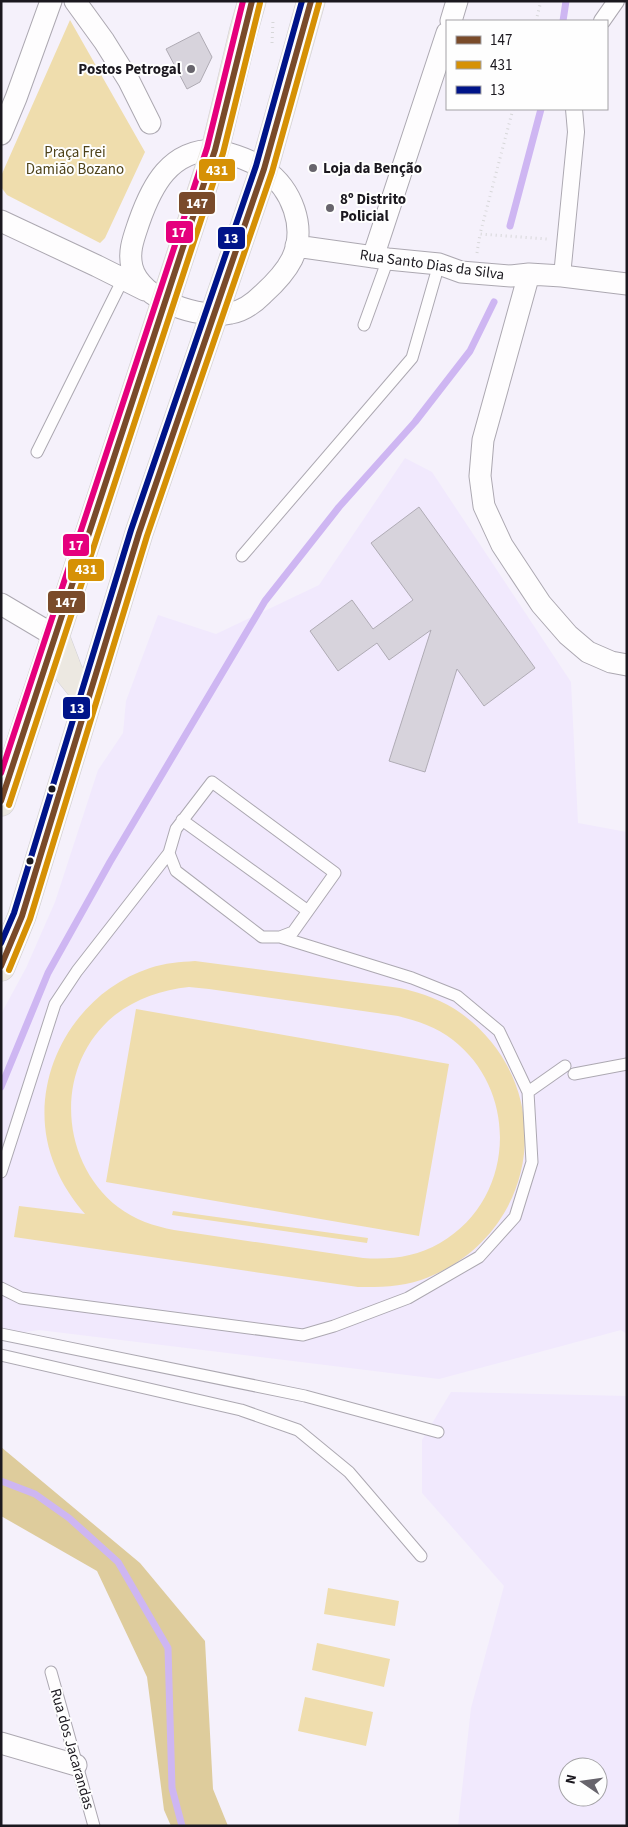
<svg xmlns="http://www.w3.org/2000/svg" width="628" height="1827" font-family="'Source Sans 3',sans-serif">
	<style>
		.built { fill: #f1e9fd; fill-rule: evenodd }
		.green { fill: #efddad; fill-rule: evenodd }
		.forest { fill: #decc9c }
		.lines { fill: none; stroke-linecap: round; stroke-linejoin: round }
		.stream { stroke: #ceb6f2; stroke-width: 7 }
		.building { fill: #d7d3dc; stroke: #afabb4 }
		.service-casing { stroke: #aca8b1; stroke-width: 13 }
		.pedestrian-casing { stroke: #aca8b1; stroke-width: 18 }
		.minor-casing { stroke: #aca8b1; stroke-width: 23 }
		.primary-casing { stroke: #d2d0d5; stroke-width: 29 }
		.path { stroke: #d7d7d9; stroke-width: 3; stroke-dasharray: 1 4; stroke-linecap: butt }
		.service { stroke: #fefdfe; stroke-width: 11 }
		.pedestrian { stroke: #fefdfe; stroke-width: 16 }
		.minor { stroke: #fefdfe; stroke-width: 21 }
		.primary { stroke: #ece8e1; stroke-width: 28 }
		.bus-1-casing { stroke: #fefefe; stroke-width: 10 }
		.bus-2-casing { stroke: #fefefe; stroke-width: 10 }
		.bus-3-casing { stroke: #fefefe; stroke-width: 10 }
		.bus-4-casing { stroke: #fefefe; stroke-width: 10 }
		.bus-1 { stroke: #7a4b2a; stroke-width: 6 }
		.bus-2 { stroke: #d69105; stroke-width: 6 }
		.bus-3 { stroke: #001489; stroke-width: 6 }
		.bus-4 { stroke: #e5007d; stroke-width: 6 }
		.poi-dot { fill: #67646c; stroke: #fefefe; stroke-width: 2 }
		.bus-dot { fill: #1b181f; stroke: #fefefe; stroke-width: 2 }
		.labels { text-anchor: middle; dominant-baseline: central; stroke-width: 4; stroke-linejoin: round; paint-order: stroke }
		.poi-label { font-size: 15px; font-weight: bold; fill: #1b181f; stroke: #fefefe; text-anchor: start }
		.park-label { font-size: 15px; fill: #4e4219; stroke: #fefefe }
		.street-label { font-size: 15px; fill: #1b181f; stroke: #fefefe }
		.line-badge { stroke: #fefefe; stroke-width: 2 }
		.badge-label { font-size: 14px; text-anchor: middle; font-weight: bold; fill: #fff }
	</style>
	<rect width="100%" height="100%" fill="#f5f1fb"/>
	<path class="built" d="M405,458L432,472L571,682L578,823L627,832V1334L621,1330L439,1379L39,1330L1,1336V1014L26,968L55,902L98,770L123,733L126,701L158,615L216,634L319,585Z
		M451,1392L627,1396V1826H458L471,1708L504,1586L422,1493V1440ZM568,1767H598V1797H568Z"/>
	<path class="green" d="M70,20L145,152L105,238L100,243L7,195L1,187V176Z
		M195,961L400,988C422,993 443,1000 462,1014C562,1088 539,1239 421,1280C401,1287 379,1287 358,1287L14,1237L19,1206L85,1214C73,1200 62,1184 55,1166C22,1087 70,994 150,968C165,963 180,962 195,961ZM189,987L209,989L398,1016C417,1021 437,1027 453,1040C520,1092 515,1200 440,1243C416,1257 390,1260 363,1258L174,1230C154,1226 135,1220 118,1207C58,1160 54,1064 115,1015C137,998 162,990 189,987Z
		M136,1009L449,1064L419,1236L106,1182Z
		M173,1211L368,1238L367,1243L172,1215Z
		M328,1588L399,1601L395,1626L324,1614Z
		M317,1643L390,1659L384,1687L312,1670Z
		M305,1697L373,1712L366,1746L298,1731Z"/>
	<path class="forest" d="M1,1447L140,1563L205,1641L213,1789L228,1826H171L164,1810L147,1677L97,1571L1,1516Z"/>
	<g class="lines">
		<path class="stream" d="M563,21L566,1
			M510,226L541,109
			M1,1087L48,973L110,862L265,601L339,507L415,422L470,351L494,302
			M1,1481L35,1494L69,1518L118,1562L168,1648L172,1788L182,1826"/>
	</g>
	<path class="building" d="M199,32L212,57L200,82L187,89L166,49Z
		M419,507L535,668L484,706L457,669L425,772L389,761L431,630L389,660L377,643L338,671L310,631L352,600L373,629L413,600L371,543Z"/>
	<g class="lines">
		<defs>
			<path id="service" d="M364,325L388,259
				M37,452L123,279
				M242,556L412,358L439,264
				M212,782L335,873L293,932L280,937H262L176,871L169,853L176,829Z
				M182,820L308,911
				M574,1074L627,1064
				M528,1092L565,1066
				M1,1172L55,1004L77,971L169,853
				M1,1288L21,1298L303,1335L334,1326L408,1298L479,1257L515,1217L532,1162L528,1092L499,1031L457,996L412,978L280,937
				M1,1334L305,1396L438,1432
				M1,1355L241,1410L298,1430L349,1472L421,1556
				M51,1672L94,1826"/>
			<path id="pedestrian" d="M602,21L616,1
				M562,276L576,132L574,109"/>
			<path id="minor" d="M75,1L104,41L129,81L150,123
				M451,21L457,1
				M1,134L16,98L51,1
				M215,150C232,154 249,159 264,169C292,189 307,227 292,259C285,273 274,284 263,294C254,303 244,311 231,313C201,320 140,300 132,267C128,251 134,237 139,222C152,185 170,150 215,150Z
				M1,221L97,266L145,290
				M296,246L388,259L439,264L461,272L511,276L529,274L562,276L627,284
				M373,257L447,33
				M529,274L483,440L480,476L484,506L502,545L541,604L568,635L588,652L611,662L627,665
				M1,604L55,636
				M1,1743L76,1765"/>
			<path id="primary" d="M55,636L69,673L89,698
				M1,802L215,150L243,33L252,1
				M1,967L22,916L139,533L264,169L311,1"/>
		</defs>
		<use href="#service" class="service-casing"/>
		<use href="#pedestrian" class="pedestrian-casing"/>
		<use href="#minor" class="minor-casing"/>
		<use href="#primary" class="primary-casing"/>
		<path class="path" d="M536,21L541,1
			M272,43L273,21
			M513,109L480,234L547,239
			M477,253L480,234"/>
		<use href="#service" class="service"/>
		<use href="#pedestrian" class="pedestrian"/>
		<use href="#minor" class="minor"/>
		<use href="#primary" class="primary"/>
		<defs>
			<path id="bus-1" d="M1,801L215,150L252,1
				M1,966L22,916L139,533L264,169L311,1"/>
			<path id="bus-2" d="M9,805L223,153L260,3
				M9,970L30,919L147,536L272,172L319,3"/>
			<path id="bus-3" d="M1,943L14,913L131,530L256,166L302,1"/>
			<path id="bus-4" d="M1,773L207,148L243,1"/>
		</defs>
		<use href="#bus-1" class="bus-1-casing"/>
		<use href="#bus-2" class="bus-2-casing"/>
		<use href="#bus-3" class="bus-3-casing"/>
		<use href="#bus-4" class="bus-4-casing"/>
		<use href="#bus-1" class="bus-1"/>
		<use href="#bus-2" class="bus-2"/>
		<use href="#bus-3" class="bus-3"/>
		<use href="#bus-4" class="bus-4"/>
	</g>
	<g class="poi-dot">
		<circle cx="191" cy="69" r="5"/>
		<circle cx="313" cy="168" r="5"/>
		<circle cx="330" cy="208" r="5"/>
	</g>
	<g class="bus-dot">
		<circle cx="52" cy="789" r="4.5"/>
		<circle cx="30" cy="861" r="4.5"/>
	</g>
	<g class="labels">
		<g class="poi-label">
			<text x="181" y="69" text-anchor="end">Postos Petrogal</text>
			<text x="323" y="168">Loja da Benção</text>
			<text x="340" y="199">8º Distrito<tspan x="340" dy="17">Policial</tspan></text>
		</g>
		<g class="park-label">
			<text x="75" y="152">Praça Frei<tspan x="75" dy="17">Damião Bozano</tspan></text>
		</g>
		<g class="street-label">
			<text transform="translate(432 265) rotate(8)">Rua Santo Dias da Silva</text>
			<text transform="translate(72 1749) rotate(74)">Rua dos Jacarandas</text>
		</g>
	</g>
	<g class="line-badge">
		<rect x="198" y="158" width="38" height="24" rx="5" fill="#d69105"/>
		<rect x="178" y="191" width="38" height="24" rx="5" fill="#7a4b2a"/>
		<rect x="165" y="220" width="29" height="24" rx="5" fill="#e5007d"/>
		<rect x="217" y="226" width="29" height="24" rx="5" fill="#001489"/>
		<rect x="62" y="533" width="28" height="24" rx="5" fill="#e5007d"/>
		<rect x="67" y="558" width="38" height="24" rx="5" fill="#d69105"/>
		<rect x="47" y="590" width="39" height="24" rx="5" fill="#7a4b2a"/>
		<rect x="62" y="696" width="29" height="24" rx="5" fill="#001489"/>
	</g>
	<g class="badge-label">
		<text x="217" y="175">431</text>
		<text x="197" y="208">147</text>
		<text x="179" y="237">17</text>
		<text x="231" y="243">13</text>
		<text x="76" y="550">17</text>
		<text x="86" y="574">431</text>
		<text x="66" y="607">147</text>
		<text x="77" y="713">13</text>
	</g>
	<rect width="628" height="1827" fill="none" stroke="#1b181f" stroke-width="5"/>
	<rect x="446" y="20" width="162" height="90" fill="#fefefe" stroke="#a3a2a5"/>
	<rect x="456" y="36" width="25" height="8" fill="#7a4b2a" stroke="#a3a2a5"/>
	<text x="490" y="45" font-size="15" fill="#1b181f">147</text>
	<rect x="456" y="61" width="25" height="8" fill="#d69105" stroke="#a3a2a5"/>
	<text x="490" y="70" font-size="15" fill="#1b181f">431</text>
	<rect x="456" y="86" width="25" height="8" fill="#001489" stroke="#a3a2a5"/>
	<text x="490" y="95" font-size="15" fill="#1b181f">13</text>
	<g transform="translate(583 1782) rotate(283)"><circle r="24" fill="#fefefe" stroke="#a3a2a5"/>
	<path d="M0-4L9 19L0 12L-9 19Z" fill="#67646c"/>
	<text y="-8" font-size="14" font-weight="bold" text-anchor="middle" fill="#1b181f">N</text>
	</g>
</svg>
